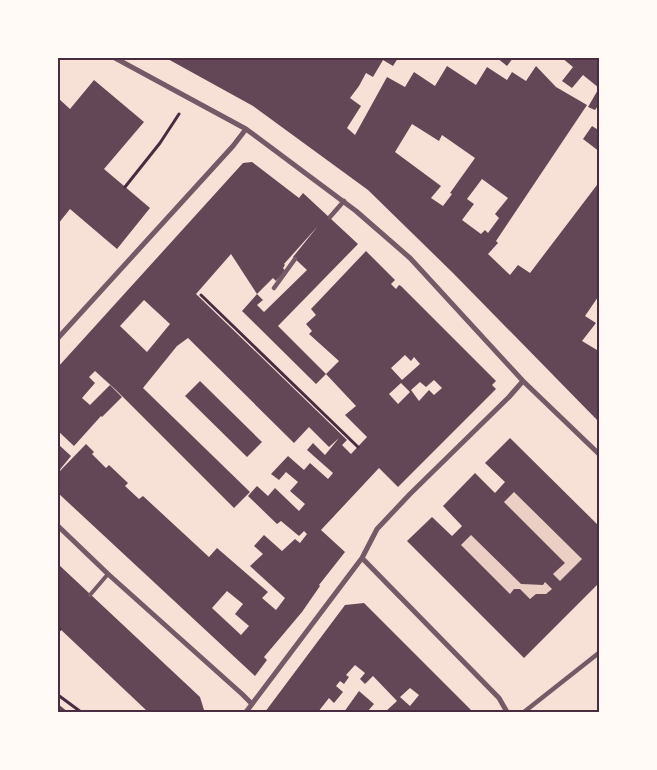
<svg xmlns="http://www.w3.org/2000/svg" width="657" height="770" font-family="Ubuntu,sans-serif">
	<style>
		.green { fill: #ebcfc5 }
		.building { fill: #644757; fill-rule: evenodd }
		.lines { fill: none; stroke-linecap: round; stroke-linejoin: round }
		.path { stroke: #4a2c40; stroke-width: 3 }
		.service { stroke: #755966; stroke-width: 4 }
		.pedestrian { stroke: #755966; stroke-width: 4.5 }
		.minor { stroke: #755966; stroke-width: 5 }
		.neatline { fill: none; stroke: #4a2c40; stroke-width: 2 }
	</style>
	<rect width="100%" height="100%" fill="#f7e1d7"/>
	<path class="green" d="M514,492L582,559L560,581L553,574L565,563L504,502Z
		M471,535L521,584L543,585L545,582L552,589L546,594L530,599L514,590L510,594L461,546Z"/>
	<path class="building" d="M166,58H398L393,66L383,60L373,77L366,73L359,86L350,98L361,106L347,128L355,135L387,77L405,87L414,72L435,86L447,66L476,85L487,67L507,80L512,72L526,81L536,66L556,87L587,105L496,241L498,243L488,254L510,275L518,265L530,273L600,181V298L598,297L585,316L596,323L582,341L597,350L600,347V423L453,273L368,190L253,106ZM412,124L439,141L442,135L475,158L450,193L452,194L443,206L431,198L441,186L395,152ZM482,179L508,198L495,214L499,218L488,233L485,230L481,234L462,220L474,204L467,199Z
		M497,58H513L507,66Z
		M562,58H600V103L595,110L588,107L599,88L583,75L572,88L562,81L573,67Z
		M94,80L144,122L104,169L150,208L117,249L70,209L58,224V98L70,109Z
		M592,126L600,131V152L583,139Z
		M252,162L299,198L303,193L358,244L278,326L326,374L316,384L242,311L257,294L231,254L196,294L347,440L342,445L351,454L367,437L345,415L356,406L326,374L339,361L309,334L312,331L306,324L316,315L311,309L366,251L395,280L391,284L396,289L399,285L401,286L496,381L492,385L496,389L398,487L379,468L321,530L345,552L319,585L320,586L302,612L264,657L267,660L255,676L58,493V473L86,444L94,452L92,454L106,468L109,465L128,483L125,486L139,499L143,496L209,557L217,548L268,592L262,598L276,610L285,598L250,566L263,554L254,546L264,535L282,551L295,539L300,543L307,534L304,531L299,536L281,521L277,524L248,496L257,486L268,496L275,488L299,511L305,504L290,491L298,482L286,472L279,480L271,474L288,456L304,470L310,463L328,479L333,473L307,450L313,443L325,455L339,438L329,447L309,427L294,443L188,338L177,346L143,388L250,492L234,508L116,390L95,371L89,377L95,383L82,398L90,405L110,385L122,397L102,417L101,416L74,446L58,431V367L243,163ZM318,226L293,257L307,270L264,312L257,305L263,300L257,294L273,278L276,281L285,271L283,268L285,265L284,264ZM144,300L170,324L147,352L120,326ZM405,355L411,361L414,357L420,364L402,380L391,368ZM434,380L442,388L434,395L429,390L419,401L411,390L420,382L426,387ZM401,383L410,392L398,404L389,394ZM227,591L243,604L235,614L249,626L241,635L212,608Z
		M200,381L262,442L247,457L185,396Z
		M510,438L600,527V582L524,658L407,541L432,517L452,536L462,526L443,506L475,473L495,493L505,482L485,463ZM514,492L582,559L560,581L553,574L565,563L504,502ZM471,535L521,584L543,585L545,582L552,589L546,594H536L530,599L520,589H514L510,594L461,545Z
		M58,444L71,456L58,472Z
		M58,564L200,697L204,710L202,712H144L146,710L58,627Z
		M364,603L472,711V712H385L397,701L373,676L365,684L360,679L365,673L355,665L346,675L349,677L344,684L340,681L336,686L343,692L334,703L329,698L318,712H265L345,605ZM410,688L419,695L410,706L400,697Z
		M359,691L374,704L367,712H344Z
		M58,704L68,712H58Z"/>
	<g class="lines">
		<path class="path" d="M125,187L160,143L179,114
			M201,295L358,447
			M58,632L60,629
			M58,695L81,712"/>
		<path class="service" d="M58,555V562
			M90,595L108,574"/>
		<path class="pedestrian" d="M330,217L344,201
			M274,288L295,259
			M524,712L600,652"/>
		<path class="minor" d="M115,58L246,129L356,211L410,258L523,381L600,455
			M58,338L233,146L246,129
			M58,526L108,574L242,694L252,704
			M362,558L499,698L507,712
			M246,712L362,558L377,529L410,494L509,397L523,381"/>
	</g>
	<rect width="657" height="770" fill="none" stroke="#fffaf5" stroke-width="118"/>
	<rect x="59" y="59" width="539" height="652" class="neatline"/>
</svg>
